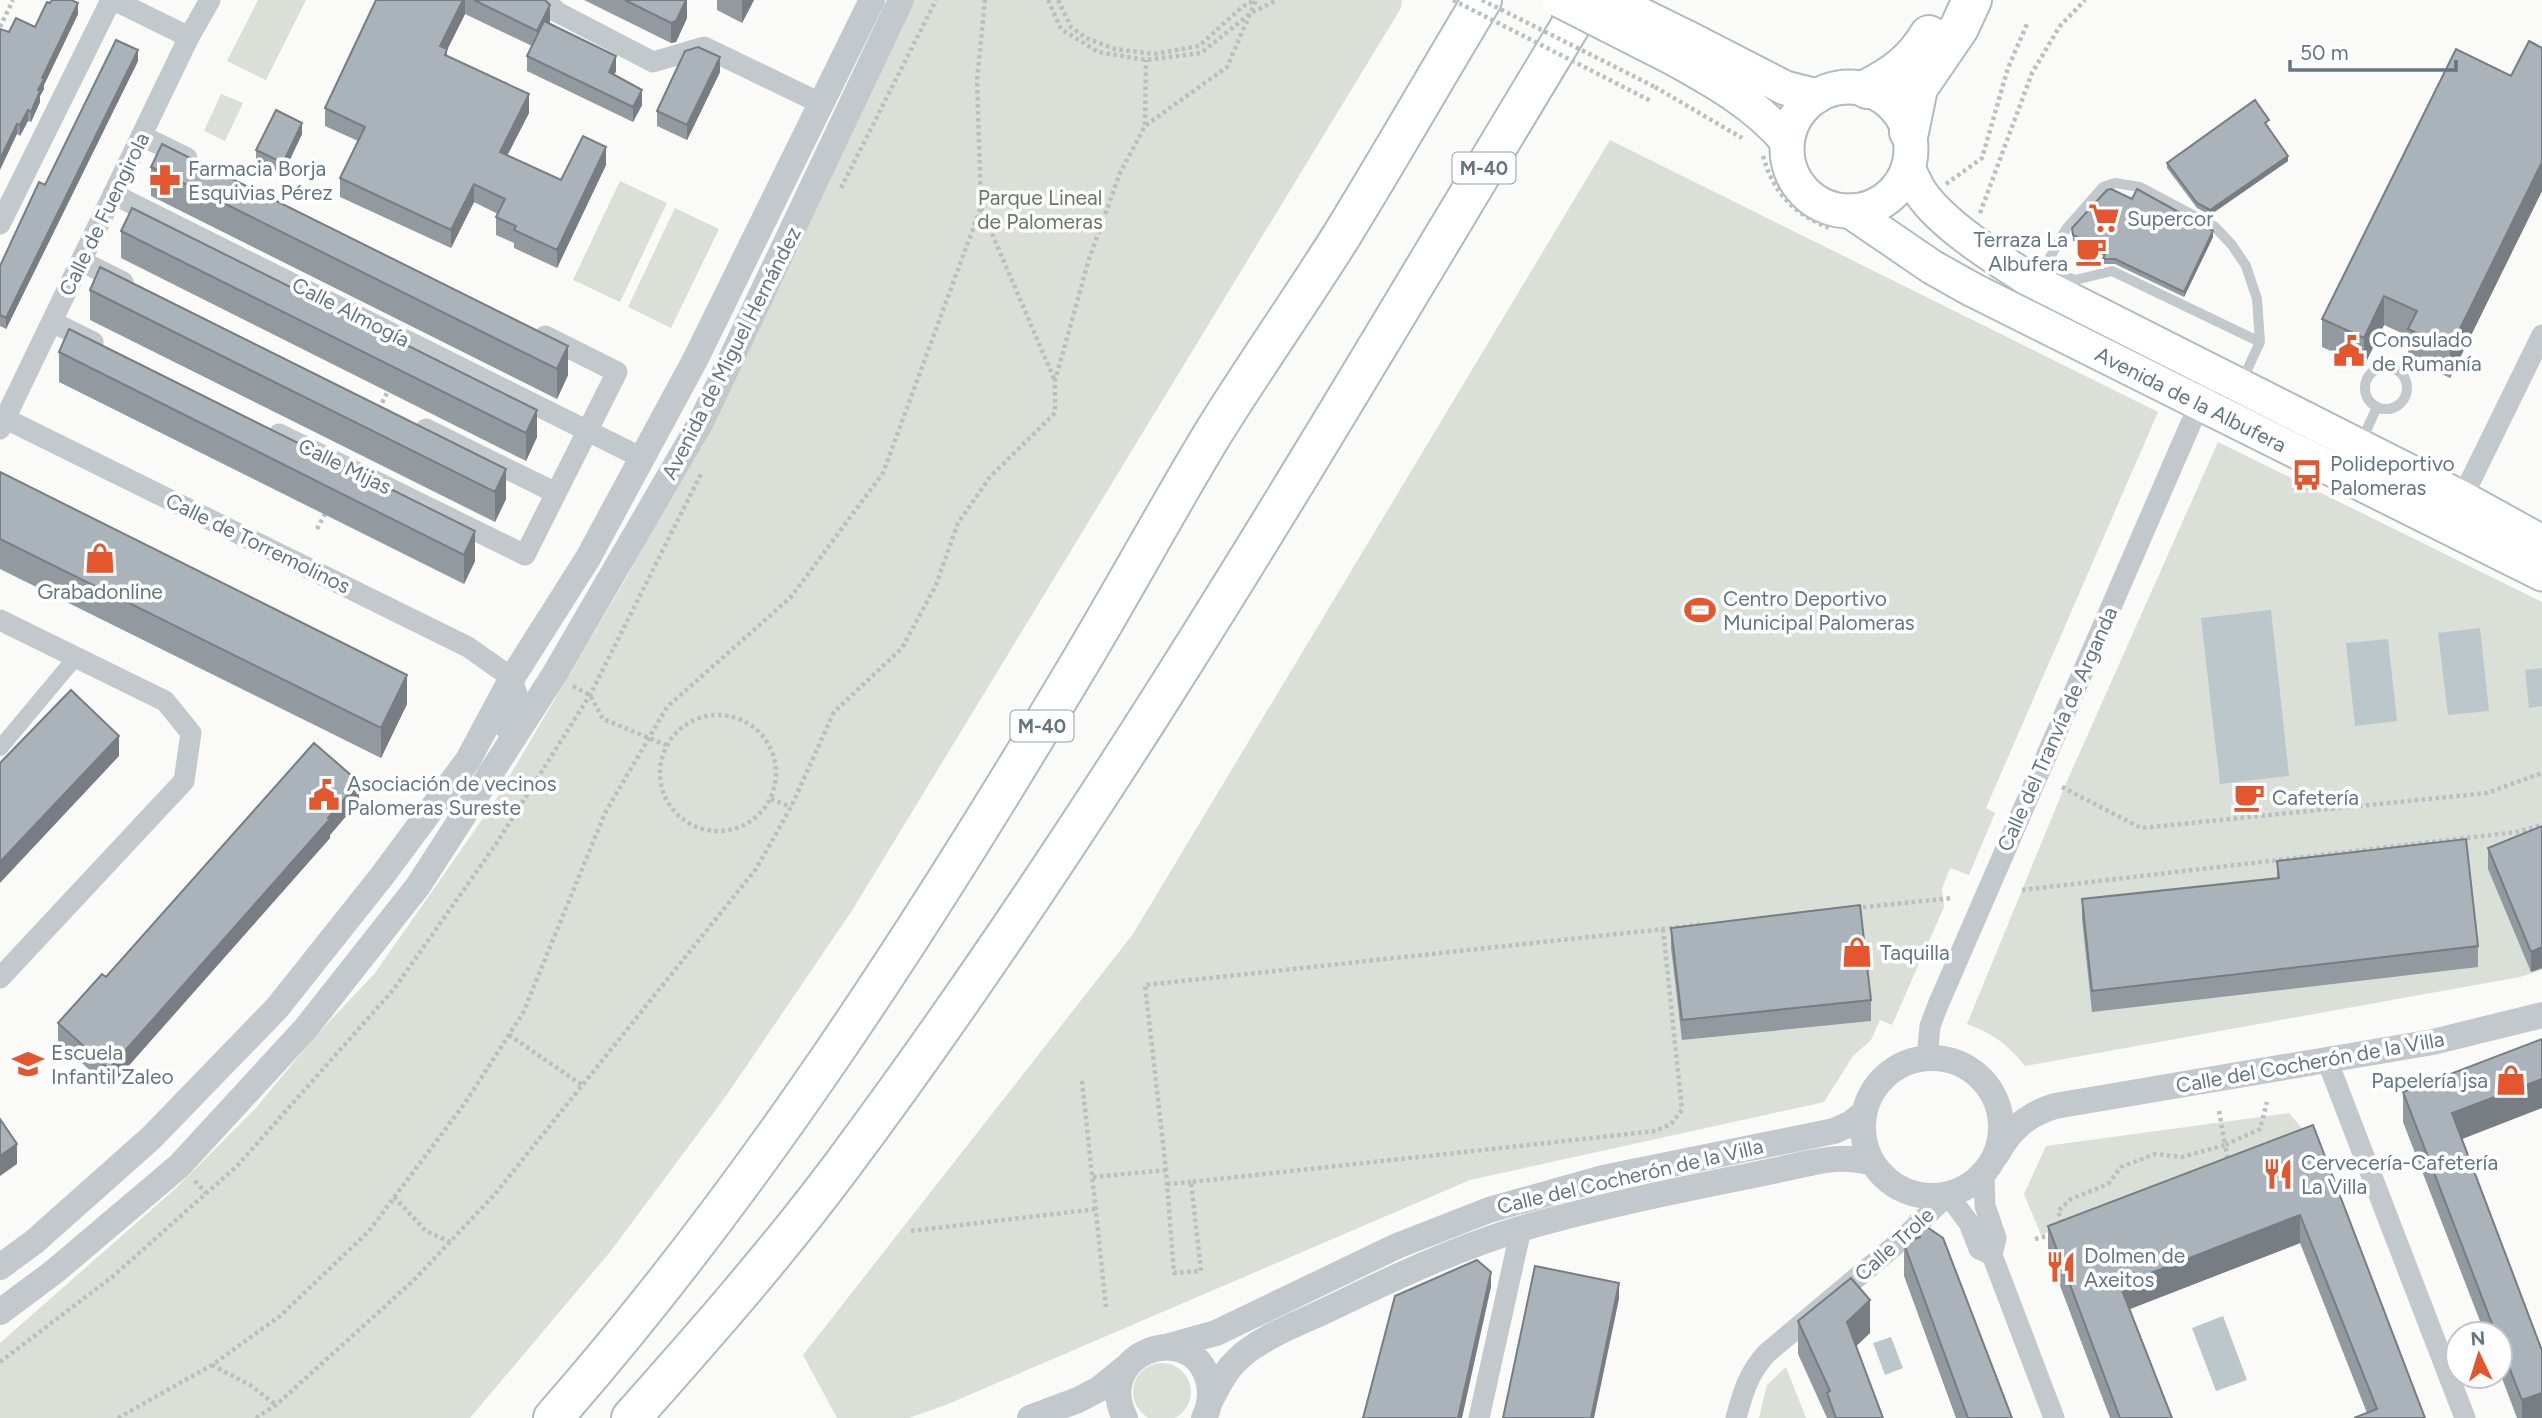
<svg xmlns="http://www.w3.org/2000/svg" width="2542" height="1418" font-family="Figtree,sans-serif">
	<style>
		.green { fill: #dadfd7 }
		.water { fill: #bbc7cb }
		.lines { fill: none; stroke-linecap: round; stroke-linejoin: round }
		.primary-casing { stroke: #b5babe; stroke-width: 37 }
		.motorway-casing { stroke: #b4b9bd; stroke-width: 42 }
		.path { stroke: #bbbfc2; stroke-width: 4.5; stroke-dasharray: 3.5 3.5; stroke-linecap: butt }
		.service { stroke: #c3c8cc; stroke-width: 10 }
		.pedestrian { stroke: #c3c8cc; stroke-width: 16 }
		.minor { stroke: #c3c8cc; stroke-width: 21 }
		.tertiary { stroke: #c3c8cc; stroke-width: 26 }
		.primary { stroke: #fff; stroke-width: 33 }
		.motorway { stroke: #fff; stroke-width: 38 }
		.primary-bridge-casing { stroke: #b5babe; stroke-width: 37; stroke-linecap: butt }
		.path-bridge { stroke: #bbbfc2; stroke-width: 4.5; stroke-dasharray: 3.5 3.5; stroke-linecap: butt }
		.primary-bridge { stroke: #fff; stroke-width: 33 }
		.wall { fill: #929a9f }
		.shaded-wall { fill: #777d82 }
		.building { fill: #aab3b9; stroke: #777d82; stroke-width: 2 }
		.labels { text-anchor: middle; dominant-baseline: central; stroke-width: 7; stroke-linejoin: round; paint-order: stroke }
		.shield { fill: #fff; stroke: #939fa8; stroke-width: 2 }
		.shield-label { font-size: 19px; font-weight: bold; fill: #657683 }
		.poi-label { font-size: 21px; fill: #657683; stroke: #fff; text-anchor: start }
		.park-label { font-size: 21px; fill: #687a64; stroke: #fff }
		.street-label { font-size: 21px; fill: #657683; stroke: #fff }
	</style>
	<rect width="100%" height="100%" fill="#fafaf8"/>
	<path class="green" d="M258,0H306L266,80L227,61Z
		M913,0H1402L1401,8L853,909L726,1096L610,1252L470,1418H0V1343L175,1189L255,1109L312,1040L375,973L493,804L628,575L831,173Z
		M221,94L243,103L225,141L204,131Z
		M1610,140L2158,412L1986,808L1995,813L1969,875L1950,868L1942,889L1944,907L1892,1025L1880,1020L1871,1040L1853,1056L1824,1102L1470,1180L948,1404L909,1418H837L803,1355L1133,934Z
		M620,181L667,203L620,302L573,280Z
		M675,208L719,229L671,328L628,307Z
		M2218,442L2542,602V970L2520,977L2025,1066C2007,1044 1994,1034 1967,1024L2064,788Z
		M2289,1113L2307,1134L2041,1235L2024,1194L2046,1146Z
		M1133 1392a29 29 0 1 1 58 0a29 29 0 1 1-58 0Z
		M1786,1367L1806,1418H1759L1767,1385Z"/>
	<path class="water" d="M2271,610L2289,776L2220,784L2201,618Z
		M2480,628L2489,711L2448,715L2438,633Z
		M2388,639L2397,721L2355,726L2346,643Z
		M2542,668V706L2529,708L2525,670Z
		M2223,1316L2247,1380L2216,1391L2192,1328Z
		M1891,1337L1903,1368L1885,1375L1873,1343Z"/>
	<g class="lines">
		<defs>
			<g id="primary">
				<path d="M1686,37L1785,88L1817,96"/>
				<path d="M1671,57C1713,80 1756,104 1787,141"/>
				<circle cx="1849" cy="149" r="62"/>
				<path d="M1908,168C1912,176 1916,186 1921,193C1943,225 1994,257 2027,278L2462,498L2542,542"/>
				<path id="s1" d="M1850,211L1932,267L1973,290L2542,574"/>
			</g>
			<path id="motorway" d="M1867,89C1894,75 1913,62 1929,35
				M1909,132L1918,88L1959,28L1972,0
				M553,1418C754,1189 919,932 1075,671C1122,593 1165,513 1212,435C1254,367 1300,302 1342,235C1390,157 1435,78 1482,0
				M631,1418C703,1337 776,1254 841,1167C1117,797 1347,394 1586,0"/>
		</defs>
		<use href="#primary" class="primary-casing"/>
		<use href="#motorway" class="motorway-casing"/>
		<path class="path" d="M1048,0L1061,29L1098,52L1146,60L1201,53L1251,13L1277,0
			M1058,0L1071,27L1086,38L1115,49L1154,54L1199,46L1242,7L1255,0
			M0,27L13,0
			M1655,87L1742,138
			M1145,125L1146,60
			M1763,156C1773,193 1795,215 1830,228
			M1946,184L1982,158L2008,68L2027,24
			M841,188L936,0
			M981,208L1055,381
			M1980,213L2032,73L2060,26L2085,0
			M379,409L389,389
			M317,529L327,510
			M573,686L590,695L603,719L666,745
			M660 773a58 58 0 1 1 116 0a58 58 0 1 1-116 0Z
			M2062,787L2141,828L2487,793L2542,773
			M771,799L791,807
			M2022,890L2517,832L2542,825
			M1856,908L1952,898
			M1663,929L1682,1110L1671,1124L1656,1131L1191,1182L1201,1271L1174,1273L1166,1170L1145,985L1663,929L1704,924
			M509,1035L582,1085
			M1082,1081L1106,1307
			M2219,1111L2225,1145L2260,1129L2267,1102
			M1093,1177L1166,1170
			M195,1181L206,1193
			M1167,1184L1191,1182
			M394,1197L426,1231L450,1242
			M2062,1223L2058,1211L2071,1199L2108,1184L2121,1167L2155,1154L2182,1157L2225,1145L2228,1160
			M911,1231L1096,1209
			M2035,1239L2051,1235
			M0,1362L112,1277L237,1166L394,989L496,844L590,695L702,472
			M212,1365L250,1385L276,1405
			M118,1418L212,1365L280,1316L369,1231L465,1103L523,1013L605,813L667,707L791,597L883,473L981,207L977,80L985,0
			M256,1418L276,1405L413,1281L495,1194L756,869L791,807L834,712L902,648L936,585L958,523L990,477L1055,413V381L1089,259L1120,173L1145,126L1227,67L1256,0"/>
		<path class="service" d="M2044,268L2075,280L2112,271L2260,342
			M2033,275L2044,268L2066,229L2103,187L2115,183L2140,187L2215,227L2232,245L2246,266L2257,299L2260,342L2241,383
			M2365 388a21 21 0 1 1 42 0a21 21 0 1 1-42 0Z
			M2360,444L2377,407"/>
		<path class="pedestrian" d="M0,748L76,657"/>
		<path class="minor" d="M114,0L189,37
			M545,0L557,12L653,62L704,47L820,103
			M142,136L187,158
			M113,194L642,458
			M0,224L111,0
			M81,261L123,282
			M52,322L93,342
			M0,416L468,647L512,678L520,705L505,728
			M0,429L189,37L210,0
			M426,429L556,493
			M279,434L525,555L617,372L545,336
			M2462,498L2542,335
			M0,620L165,701L191,733L184,781L0,978
			M1927,1058L1930,1026L1938,1005L2191,423L2201,405L2204,393
			M2327,1060L2465,1418
			M1984,1174L1985,1206L1996,1238L1992,1255L2054,1418
			M1479,1418L1521,1229
			M1736,1418C1743,1393 1748,1373 1767,1353L1898,1243L1948,1195L1969,1223L1979,1249L1992,1255"/>
		<path class="tertiary" d="M1863 1127a69 69 0 1 1 138 0a69 69 0 1 1-138 0Z
			M1997,1154C2010,1129 2028,1114 2055,1106L2433,1042L2542,1015
			M0,1267L34,1242L151,1138L277,1008L382,876L468,760L512,678L588,558L695,360L872,0
			M0,1312L55,1271L179,1166L306,1028L418,886L554,675L702,420L901,0
			M1166,1347L1216,1333L1397,1246L1489,1210L1603,1178L1834,1131L1850,1124L1864,1113
			M1210,1401C1218,1387 1224,1372 1236,1361C1258,1338 1300,1323 1329,1309C1391,1279 1454,1249 1520,1229C1615,1201 1714,1184 1810,1163C1833,1158 1850,1157 1872,1163
			M1030,1418L1078,1400L1099,1389L1126,1367
			M1125,1418C1093,1355 1186,1319 1207,1376C1212,1391 1211,1404 1204,1418"/>
		<use href="#primary" class="primary"/>
		<use href="#motorway" class="motorway"/>
		<defs>
			<path id="primary-bridge" d="M1559,0L1671,57
				M1611,0L1686,37"/>
		</defs>
		<use href="#primary-bridge" class="primary-bridge-casing"/>
		<path class="path-bridge" d="M1453,0L1651,101
			M1482,0L1655,87"/>
		<use href="#primary-bridge" class="primary-bridge"/>
	</g>
	<path class="wall" d="M376,0H545L550,24L616,71L614,75L642,105L633,122L527,71V56L532,46L465,14L447,50V56L529,113L507,155L561,180L606,165L557,268L514,248V243L496,235V217L498,214L474,202L451,248L340,197V178L358,141L325,126V108Z
		M584,0H687V18L676,42L671,43Z
		M717,0H754L742,23L717,10Z
		M78,14L44,85V89L40,96V102L31,122L28,121L20,136L17,134L6,32L35,27Z
		M2542,48V191L2450,378L2408,358V336L2384,325L2364,366L2322,347V319L2511,76Z
		M138,61L6,329L0,326V266L45,185Z
		M720,72L687,140L657,126V111Z
		M2269,125L2268,126L2288,161L2210,215L2197,208L2167,168V163Z
		M302,134L283,174L256,161V150Z
		M151,167L568,375L557,399L151,196Z
		M2072,228L2213,237L2184,297L2115,264H2103L2104,256L2073,241Z
		M121,231L537,437L526,461L121,258Z
		M100,267L506,499L495,522L90,320V290Z
		M59,352L475,561L464,584L59,382Z
		M0,472L407,704L381,758L0,569Z
		M359,801L330,835V838L109,1088L58,1041V1023L106,977Z
		M2542,826V968L2531,972L2488,869V848Z
		M2277,861L2478,946V967L2092,1012L2082,919V899L2277,878Z
		M1671,928L1871,1000V1021L1682,1040L1671,948Z
		M2403,1092L2462,1139L2542,1418H2517L2500,1373V1334H2485L2403,1122Z
		M2313,1125L2425,1418L2367,1413L2300,1243L2129,1309L2172,1418H2110L2048,1254V1226Z
		M1912,1217L2012,1418H1956L1904,1276V1244L1912,1240Z
		M1798,1321L1870,1333L1856,1346L1883,1418H1827L1798,1354Z"/>
	<path class="shaded-wall" d="M463,0H465V14L447,50V67L440,46Z
		M686,0H687V18L676,42L671,43V23Z
		M742,0H754L742,23Z
		M78,3V14L44,85V89L40,96V102L31,122V112L42,78Z
		M550,5V23L537,49V31Z
		M138,50V61L6,329V318Z
		M616,56V71L609,87V72Z
		M720,57V72L687,140V125Z
		M642,90V105L633,122V107Z
		M529,94V113L500,170V152Z
		M28,110V121L20,136V125Z
		M302,123V134L283,174V163Z
		M17,124V134L0,170V159Z
		M606,147V165L557,268V250Z
		M2288,156V161L2210,215V210Z
		M2542,162V191L2450,378V349Z
		M474,184V202L451,248V230Z
		M2213,231V237L2184,297V292Z
		M2384,296V325L2364,366V338Z
		M568,346V375L557,399V369Z
		M537,410V437L526,461V433Z
		M506,469V499L495,522V492Z
		M475,531V561L464,584V555Z
		M407,675V704L381,758V728Z
		M119,736V756L0,883V862Z
		M359,782V801L330,835V838L109,1088V1069Z
		M2542,947V968L2531,972V952Z
		M2542,1079V1108L2452,1143V1113Z
		M17,1144V1164L0,1176V1156Z
		M2300,1215V1243L2120,1313V1285Z
		M1491,1272V1287L1462,1418H1458Z
		M1619,1283V1299L1594,1418H1591Z
		M1870,1300V1333L1847,1355V1322Z
		M2542,1393V1418H2522V1400Z"/>
	<path class="building" d="M52,0H71L78,3L42,78L44,79L38,90L40,91L31,112L28,110L20,125L17,124L0,159V29L9,32L16,18L35,27L47,2L50,3Z
		M376,0H463L440,46L447,49L445,55L529,94L500,152L561,180L583,136L606,147L557,250L514,230L516,226L496,217L505,199L474,184L451,230L340,178L365,127L325,108Z
		M474,0H545L550,5L537,31Z
		M625,0H686L676,21L671,23Z
		M544,21L616,56L609,72L642,90L633,107L527,56Z
		M116,40L138,50L6,318L0,315V266L39,182L45,185Z
		M2529,41L2542,48V162L2450,349L2408,329L2417,311L2384,296L2364,338L2322,319L2456,49L2511,76Z
		M698,47L720,57L687,125L657,111L685,51Z
		M2255,100L2269,120L2265,123L2288,156L2210,210L2197,203L2167,163Z
		M276,110L302,123L283,163L256,150Z
		M162,144L568,346L557,369L151,167Z
		M2111,189L2132,199L2137,189L2213,231L2184,292L2115,259H2103L2106,251L2073,235L2072,228L2107,190Z
		M132,208L537,410L526,433L121,231Z
		M100,267L506,469L495,492L90,290Z
		M69,329L475,531L464,555L59,352Z
		M0,472L407,675L381,728L0,539Z
		M71,690L119,736L0,862V763Z
		M314,743L359,782L328,818L330,819L109,1069L58,1023L102,974L106,977Z
		M2542,826V947L2531,952L2488,848Z
		M2466,839L2478,946L2092,991L2082,899L2279,878L2277,861Z
		M1860,905L1871,1000L1682,1020L1671,928Z
		M2542,1039V1079L2452,1113L2541,1348H2542V1393L2522,1400L2500,1344V1334H2496L2403,1092Z
		M0,1119L17,1144L0,1156Z
		M2313,1125L2425,1418H2354L2377,1409L2300,1215L2120,1285L2172,1418H2120L2048,1226Z
		M1912,1217L1943,1238L2012,1418H1968L1904,1244L1920,1237Z
		M1477,1260L1491,1272L1458,1418H1363L1395,1296Z
		M1535,1266L1619,1283L1591,1418H1503Z
		M1851,1278L1870,1300L1847,1322L1883,1418H1836L1827,1393L1830,1391L1798,1321Z"/>
	<defs>
		<symbol id="pharmacy-bare" viewBox="-9 -9 18 18"><path d="M-2-6h4v4h4v4h-4v4h-4v-4h-4v-4h4Z" fill="#e4572e" stroke="#fff" stroke-width="2.5" paint-order="stroke"/></symbol>
		<symbol id="supermarket-bare" viewBox="-9 -9 18 18"><path d="M-6-5.5h2.5l.6 2H6L4.5 2H-2.5L-4.4-4H-6ZM-1.5 3.2a1.3 1.3 0 1 0 .1 0ZM3 3.2a1.3 1.3 0 1 0 .1 0Z" fill="#e4572e" stroke="#fff" stroke-width="2.5" paint-order="stroke"/></symbol>
		<symbol id="cafe-bare" viewBox="-9 -9 18 18"><path d="M-5.5-4.5H6V0H3Q3 3.5 0 3.5H-2.5Q-5.5 3.5-5.5 0ZM3-3.2v2h1.7v-2ZM-6 4.5H4V6H-6Z" fill="#e4572e" stroke="#fff" stroke-width="2.5" paint-order="stroke"/></symbol>
		<symbol id="civic-bare" viewBox="-9 -9 18 18"><path d="M-.6-6.5H3V-4.5H.6V-3L4-1V1h2V6H-6V1h2V-1L-.6-3ZM-1.2 2.5V6h2.4V2.5Z" fill="#e4572e" stroke="#fff" stroke-width="2.5" paint-order="stroke"/></symbol>
		<symbol id="bus-bare" viewBox="-9 -9 18 18"><path d="M-5-6H5V4H4V6H2V4H-2V6H-4V4H-5ZM-3.5-4V0h7V-4ZM-3.5 1.2v1.5H-2V1.2ZM2 1.2v1.5H3.5V1.2Z" fill="#e4572e" stroke="#fff" stroke-width="2.5" paint-order="stroke"/></symbol>
		<symbol id="shop-bare" viewBox="-9 -9 18 18"><path d="M-5-2.5h2.3a2.7 3.5 0 0 1 5.4 0H5L5.5 6h-11ZM-1.5-2.5h3a1.5 2.3 0 0 0-3 0Z" fill="#e4572e" stroke="#fff" stroke-width="2.5" paint-order="stroke"/></symbol>
		<symbol id="stadium-bare" viewBox="-9 -9 18 18"><path d="M0-5a6.5 5 0 1 0 0 10a6.5 5 0 1 0 0-10ZM-3.5-1.8h7v3.6h-7Z" fill="#e4572e" stroke="#fff" stroke-width="2.5" paint-order="stroke"/></symbol>
		<symbol id="school-bare" viewBox="-9 -9 18 18"><path d="M0-5L7-2L0 1L-7-2ZM-4 1L0 2.5L4 1V4Q0 6-4 4Z" fill="#e4572e" stroke="#fff" stroke-width="2.5" paint-order="stroke"/></symbol>
		<symbol id="restaurant-bare" viewBox="-9 -9 18 18"><path d="M-5-6h1v4h1v-4h1v4h1v-4h1v5L-1.5 .5V6h-2V.5L-5-1ZM5-6V6H3V1.5H1.5Q1.5-4 5-6Z" fill="#e4572e" stroke="#fff" stroke-width="2.5" paint-order="stroke"/></symbol>
	</defs>
	<g fill-rule="evenodd">
		<use href="#pharmacy-bare" x="143" y="158" width="44" height="44"/>
		<use href="#supermarket-bare" x="2082" y="196" width="44" height="44"/>
		<use href="#cafe-bare" x="2069" y="229" width="44" height="44"/>
		<use href="#civic-bare" x="2327" y="329" width="44" height="44"/>
		<use href="#bus-bare" x="2285" y="453" width="44" height="44"/>
		<use href="#shop-bare" x="78" y="536" width="44" height="44"/>
		<use href="#stadium-bare" x="1678" y="588" width="44" height="44"/>
		<use href="#civic-bare" x="302" y="773" width="44" height="44"/>
		<use href="#cafe-bare" x="2227" y="775" width="44" height="44"/>
		<use href="#shop-bare" x="1835" y="930" width="44" height="44"/>
		<use href="#school-bare" x="6" y="1042" width="44" height="44"/>
		<use href="#shop-bare" x="2489" y="1058" width="44" height="44"/>
		<use href="#restaurant-bare" x="2256" y="1152" width="44" height="44"/>
		<use href="#restaurant-bare" x="2039" y="1245" width="44" height="44"/>
	</g>
	<g class="labels">
		<g class="shield">
			<rect x="1452.5" y="152.5" width="63" height="31" rx="5"/>
			<rect x="1010.5" y="710.5" width="63" height="31" rx="5"/>
		</g>
		<g class="shield-label">
			<text x="1484" y="168">M-40</text>
			<text x="1042" y="726">M-40</text>
		</g>
		<g class="poi-label">
			<text x="188" y="168">Farmacia Borja<tspan x="188" dy="24">Esquivias Pérez</tspan></text>
			<text x="2127" y="218">Supercor</text>
			<text x="2068" y="239" text-anchor="end">Terraza La<tspan x="2068" dy="24">Albufera</tspan></text>
			<text x="2372" y="339">Consulado<tspan x="2372" dy="24">de Rumanía</tspan></text>
			<text x="2330" y="463">Polideportivo<tspan x="2330" dy="24">Palomeras</tspan></text>
			<text x="100" y="591" text-anchor="middle">Grabadonline</text>
			<text x="1723" y="598">Centro Deportivo<tspan x="1723" dy="24">Municipal Palomeras</tspan></text>
			<text x="347" y="783">Asociación de vecinos<tspan x="347" dy="24">Palomeras Sureste</tspan></text>
			<text x="2272" y="797">Cafetería</text>
			<text x="1880" y="952">Taquilla</text>
			<text x="51" y="1052">Escuela<tspan x="51" dy="24">Infantil Zaleo</tspan></text>
			<text x="2488" y="1080" text-anchor="end">Papelería jsa</text>
			<text x="2301" y="1162">Cervecería-Cafetería<tspan x="2301" dy="24">La Villa</tspan></text>
			<text x="2084" y="1255">Dolmen de<tspan x="2084" dy="24">Axeitos</tspan></text>
		</g>
		<g class="park-label">
			<text x="1040" y="197">Parque Lineal<tspan x="1040" dy="24">de Palomeras</tspan></text>
		</g>
		<g class="street-label">
			<text transform="translate(104 214) rotate(-64)">Calle de Fuengirola</text>
			<text transform="translate(351 312) rotate(27)">Calle Almogía</text>
			<text transform="translate(731 353) rotate(-63)">Avenida de Miguel Hernández</text>
			<text stroke="none"><textPath href="#s1" startOffset="390">Avenida de la Albufera</textPath></text>
			<text transform="translate(345 466) rotate(26)">Calle Mijas</text>
			<text transform="translate(258 543) rotate(26)">Calle de Torremolinos</text>
			<text transform="translate(2057 729) rotate(-66)">Calle del Tranvía de Arganda</text>
			<text transform="translate(2310 1062) rotate(-10)">Calle del Cocherón de la Villa</text>
			<text transform="translate(1630 1176) rotate(-13)">Calle del Cocherón de la Villa</text>
			<text transform="translate(1894 1244) rotate(-42)">Calle Trole</text>
		</g>
	</g>
	<g transform="translate(2479 1355) rotate(356)"><circle r="33" fill="#ffffff" stroke="#c1c8cd" stroke-width="2"/>
	<path d="M0-5L12 26L0 18L-12 26Z" fill="#e4572e"/>
	<text y="-10" font-size="19" font-weight="bold" text-anchor="middle" fill="#657683">N</text>
	</g>
	<path d="M2290 60v10h166v-10" fill="none" stroke="#657683" stroke-width="3.5"/>
	<text x="2300" y="60" font-size="21" fill="#657683" stroke="#ffffff" stroke-width="5" paint-order="stroke">50 m</text>
</svg>
